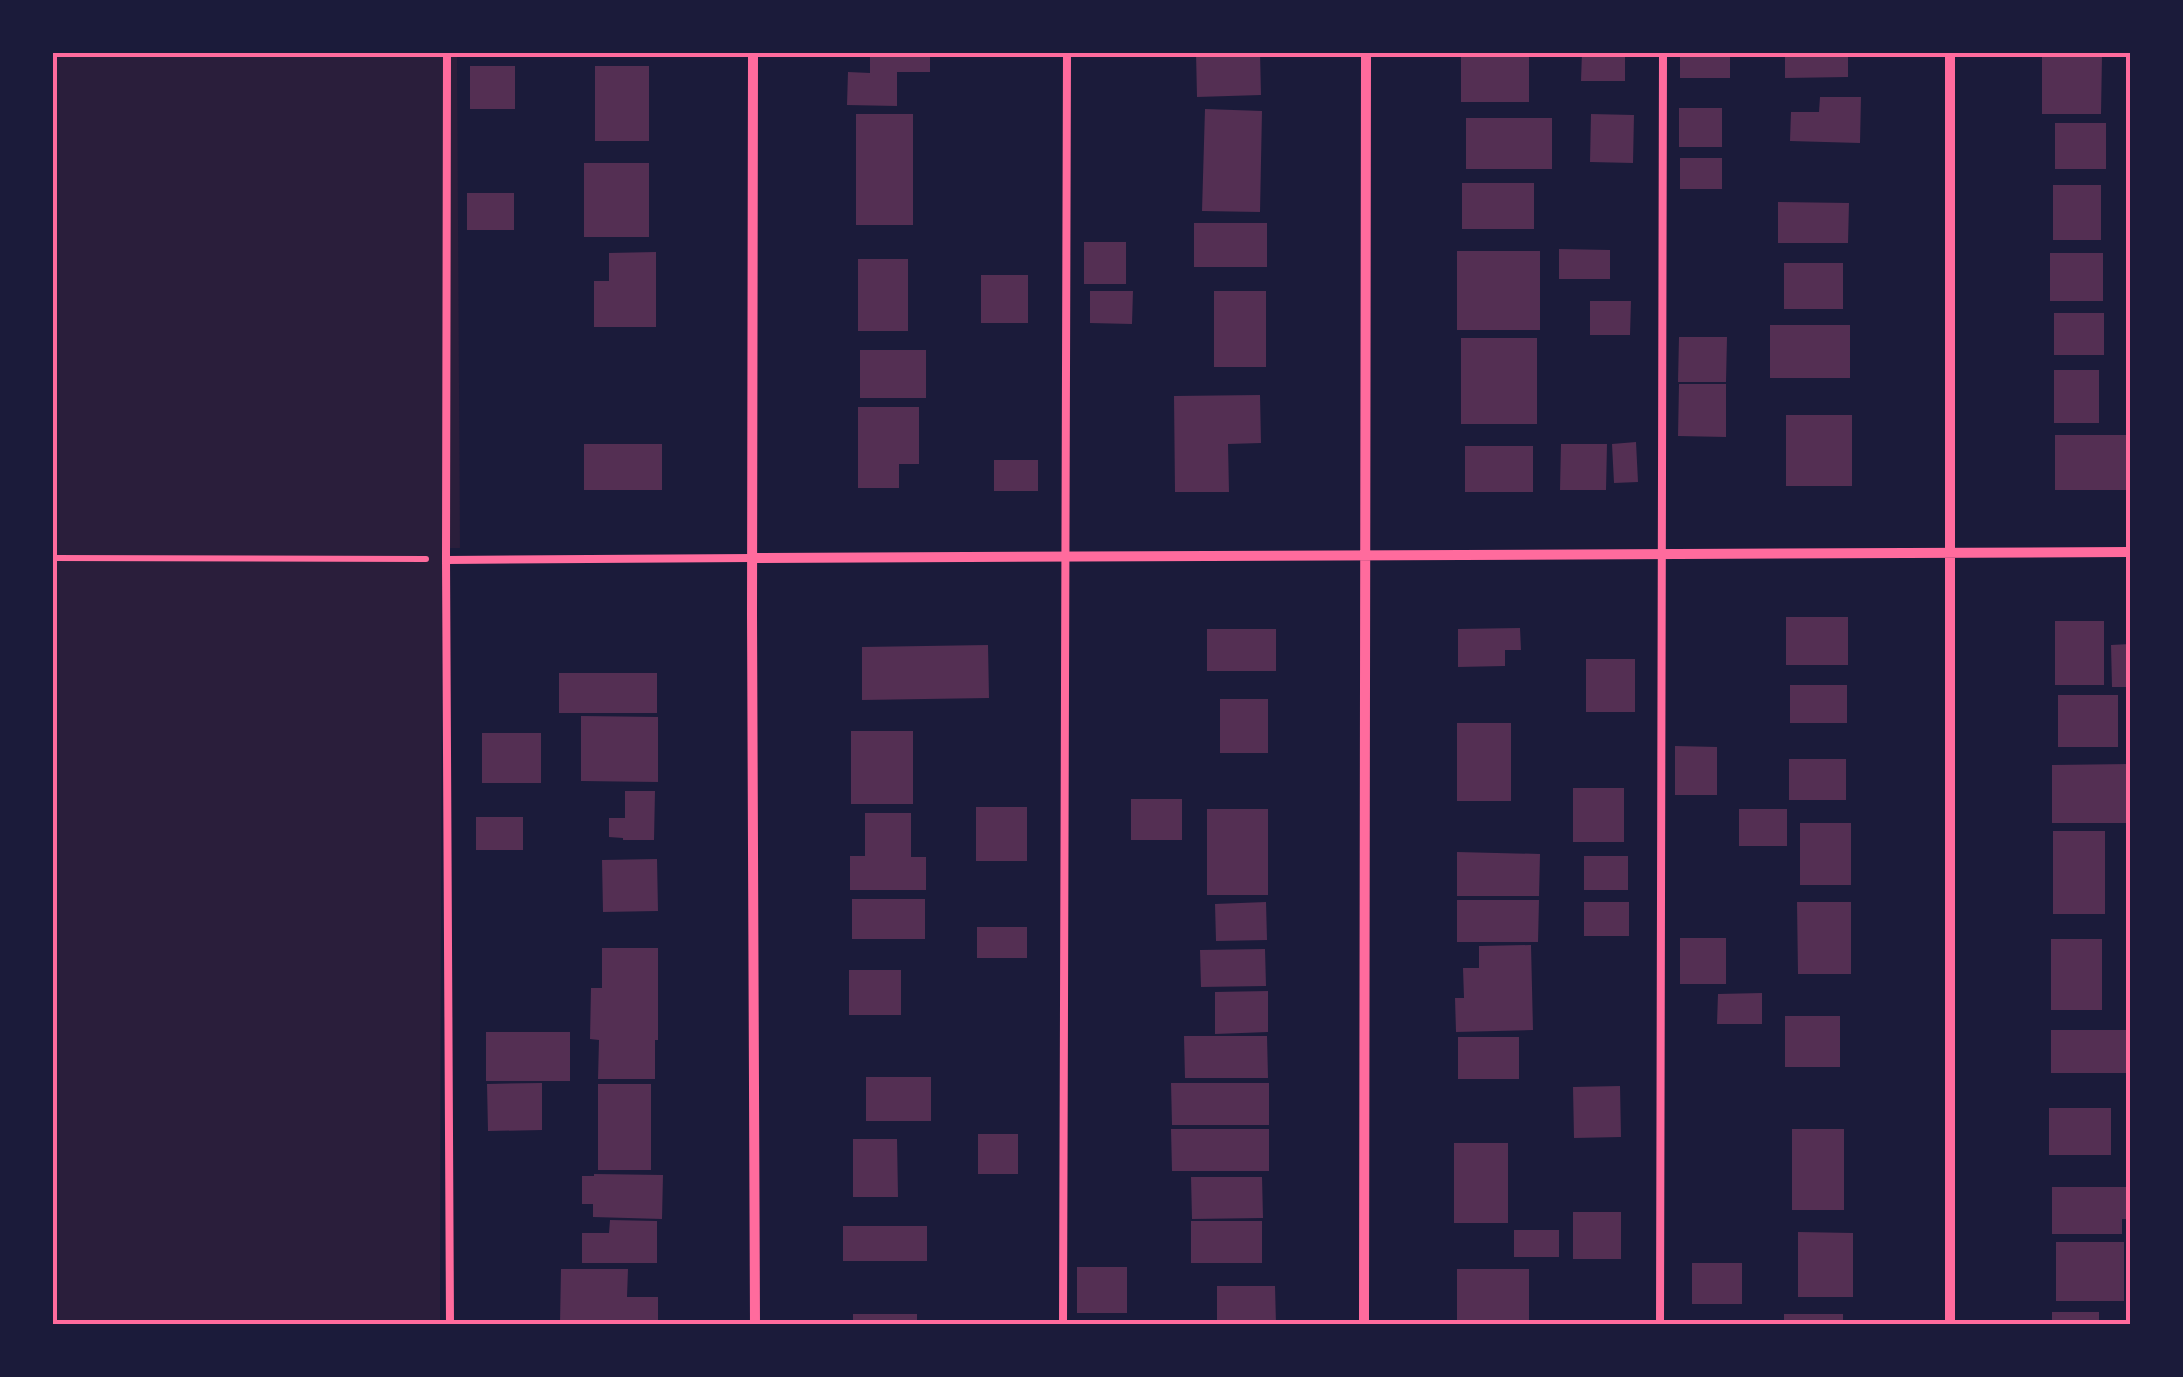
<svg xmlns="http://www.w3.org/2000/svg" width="2183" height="1377" font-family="Poppins,sans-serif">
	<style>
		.green { fill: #2a1e3b }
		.building { fill: #542f53 }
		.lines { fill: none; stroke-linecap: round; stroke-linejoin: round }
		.path { stroke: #ff6b9d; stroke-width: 6 }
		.service { stroke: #ff6b9d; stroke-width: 8 }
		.minor { stroke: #ff6b9d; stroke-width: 10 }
		.neatline { fill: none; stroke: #ff6b9d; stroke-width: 4 }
	</style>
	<rect width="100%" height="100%" fill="#1b1b3a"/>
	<path class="green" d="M52,53H457L460,548H442L440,1324H53Z"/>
	<path class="building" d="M870,52H930V72H897V106L847,105L848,72L870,73Z
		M1196,52H1260L1261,95L1197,97Z
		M1582,52H1625V81H1581Z
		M1680,52H1730V78H1680Z
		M1785,52H1848V77L1785,78Z
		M1461,56H1529V102H1461Z
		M2042,56H2102L2101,114H2042Z
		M470,66H515V109H470Z
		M595,66H649V141H595Z
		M1820,97H1861L1860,143L1790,141L1791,112H1819Z
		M1679,108H1722V147H1679Z
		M1205,109L1262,111L1260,212L1202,211Z
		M856,114H913V225H856Z
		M1591,114L1634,115L1633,163L1590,162Z
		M1466,118H1552V169H1466Z
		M2055,123H2106V169H2055Z
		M1680,158H1722V189H1680Z
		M584,163H649V237H584Z
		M1462,183H1534V229H1462Z
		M2053,185H2101V240H2053Z
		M467,193H514V230H467Z
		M1778,202L1849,203L1848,243H1778Z
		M1194,223H1267V267H1194Z
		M1084,242H1126V284H1084Z
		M1559,249L1610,250V279H1559Z
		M1457,251H1540V330H1457Z
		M656,252V327H594V281H609V253Z
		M2050,253H2103V301H2050Z
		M858,259H908V331H858Z
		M1784,263H1843V309H1784Z
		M981,275H1028V323H981Z
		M1090,291H1133L1132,324L1090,323Z
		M1214,291H1266V367H1214Z
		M1590,301H1631L1630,335H1590Z
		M2054,313H2104V355H2054Z
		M1770,325H1850V378H1770Z
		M1679,337H1727L1726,382H1678Z
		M1461,338H1537V424H1461Z
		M860,350H926V398H860Z
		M2054,370H2099V423H2054Z
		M1679,384H1726V437L1678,436Z
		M1260,395L1261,443L1228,444L1229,492H1175L1174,396Z
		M858,407H919V464H899V488H858Z
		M1786,415H1852V486H1786Z
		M2055,435H2129V490H2055Z
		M1636,442L1638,482L1614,483L1612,444Z
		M584,444H662V490H584Z
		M1561,444H1607L1606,490H1560Z
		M1465,446H1533V492H1465Z
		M994,460H1038V491H994Z
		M1786,617H1848V665H1786Z
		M2055,621H2104V685H2055Z
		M1520,628L1521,650H1505V666L1458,667V629Z
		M1207,629H1276V671H1207Z
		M2130,644V687H2112L2111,645Z
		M988,645L989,698L862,700V647Z
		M1586,659H1635V712H1586Z
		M559,673H657V713H559Z
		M1790,685H1847V723H1790Z
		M2058,695H2118V747H2058Z
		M1220,699H1268V753H1220Z
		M581,716L658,717V782L581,781Z
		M1457,723H1511V801H1457Z
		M851,731H913V804H851Z
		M482,733H541V783H482Z
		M1675,746L1717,747V795H1675Z
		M1789,759H1846V800H1789Z
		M2130,764V823H2052V765Z
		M1573,788H1624V842H1573Z
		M625,791H655L654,840H623V838L609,837V818H625Z
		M1131,799H1182V840H1131Z
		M976,807H1027V861H976Z
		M1207,809H1268V895H1207Z
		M1739,809H1787V846H1739Z
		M865,813H911V857H926V890H850V856H865Z
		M476,817H523V850H476Z
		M1800,823H1851V885H1800Z
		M2053,831H2105V914H2053Z
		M1457,852L1540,854L1539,896H1457Z
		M1584,856H1628V890H1584Z
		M657,859L658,911L603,912L602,860Z
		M852,899H925V939H852Z
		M1457,900H1539L1538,942H1457Z
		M1266,902L1267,940L1216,941L1215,904Z
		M1584,902H1629V936H1584Z
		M1797,902H1851V974H1798Z
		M977,927H1027V958H977Z
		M1680,938H1726V984H1680Z
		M2051,939H2102V1010H2051Z
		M1531,945L1533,1030L1456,1032L1455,998H1464L1463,968H1479V946Z
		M602,948H658V1040H655V1079H598L599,1040L590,1039L591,988H602Z
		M1265,949L1266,986L1201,987L1200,950Z
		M849,970H901V1015H849Z
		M1268,991V1032L1215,1034V992Z
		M1762,993V1024H1717L1718,994Z
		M1785,1016H1840V1067H1785Z
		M2051,1030H2130V1073H2051Z
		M486,1032H570V1081H486Z
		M1184,1036H1267L1268,1078H1185Z
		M1458,1037H1519V1079H1458Z
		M866,1077H931V1121H866Z
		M542,1083V1130L488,1131L487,1084Z
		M1171,1083H1269V1125H1172Z
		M598,1084H651V1170H598Z
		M1620,1086L1621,1137L1574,1138L1573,1087Z
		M2049,1108H2111V1155H2049Z
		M1171,1129H1269V1171H1172Z
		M1792,1129H1844V1210H1792Z
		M978,1134H1018V1174H978Z
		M853,1139H897L898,1197H853Z
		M1454,1143H1508V1223H1454Z
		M594,1174L663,1175L662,1219L593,1217V1204H582V1176H594Z
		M1191,1177H1262L1263,1218L1192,1219Z
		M2052,1187H2130V1219H2122V1234H2052Z
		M1573,1212H1621V1259H1573Z
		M610,1220L657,1221V1263H582V1233H609Z
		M1191,1221H1262V1263H1191Z
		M843,1226H927V1261H843Z
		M1514,1230H1559V1257H1514Z
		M1798,1232L1853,1233V1297H1798Z
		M2056,1242H2124V1301H2056Z
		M1692,1263H1742V1304H1692Z
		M1077,1267H1127V1313H1077Z
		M561,1269H628L627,1297H658V1324H560Z
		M1457,1269H1529V1324H1457Z
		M1217,1286H1275L1276,1324H1217Z
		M2052,1312H2099V1324H2052Z
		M853,1314H917V1324H853Z
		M1784,1314H1843V1324H1784Z"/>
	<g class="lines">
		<path class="path" d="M52,558L426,559"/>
		<path class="service" d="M447,52L446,560L450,1324
			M446,560L752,558
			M1063,1324L1067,52
			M1660,1324L1663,52"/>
		<path class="minor" d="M753,52L752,614L755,1324
			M752,558L2130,552
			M1364,1324L1366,52
			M1950,1324V52"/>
	</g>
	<rect width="2183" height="1377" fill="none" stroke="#1b1b3a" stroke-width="110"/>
	<rect x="55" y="55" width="2073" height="1267" class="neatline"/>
</svg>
